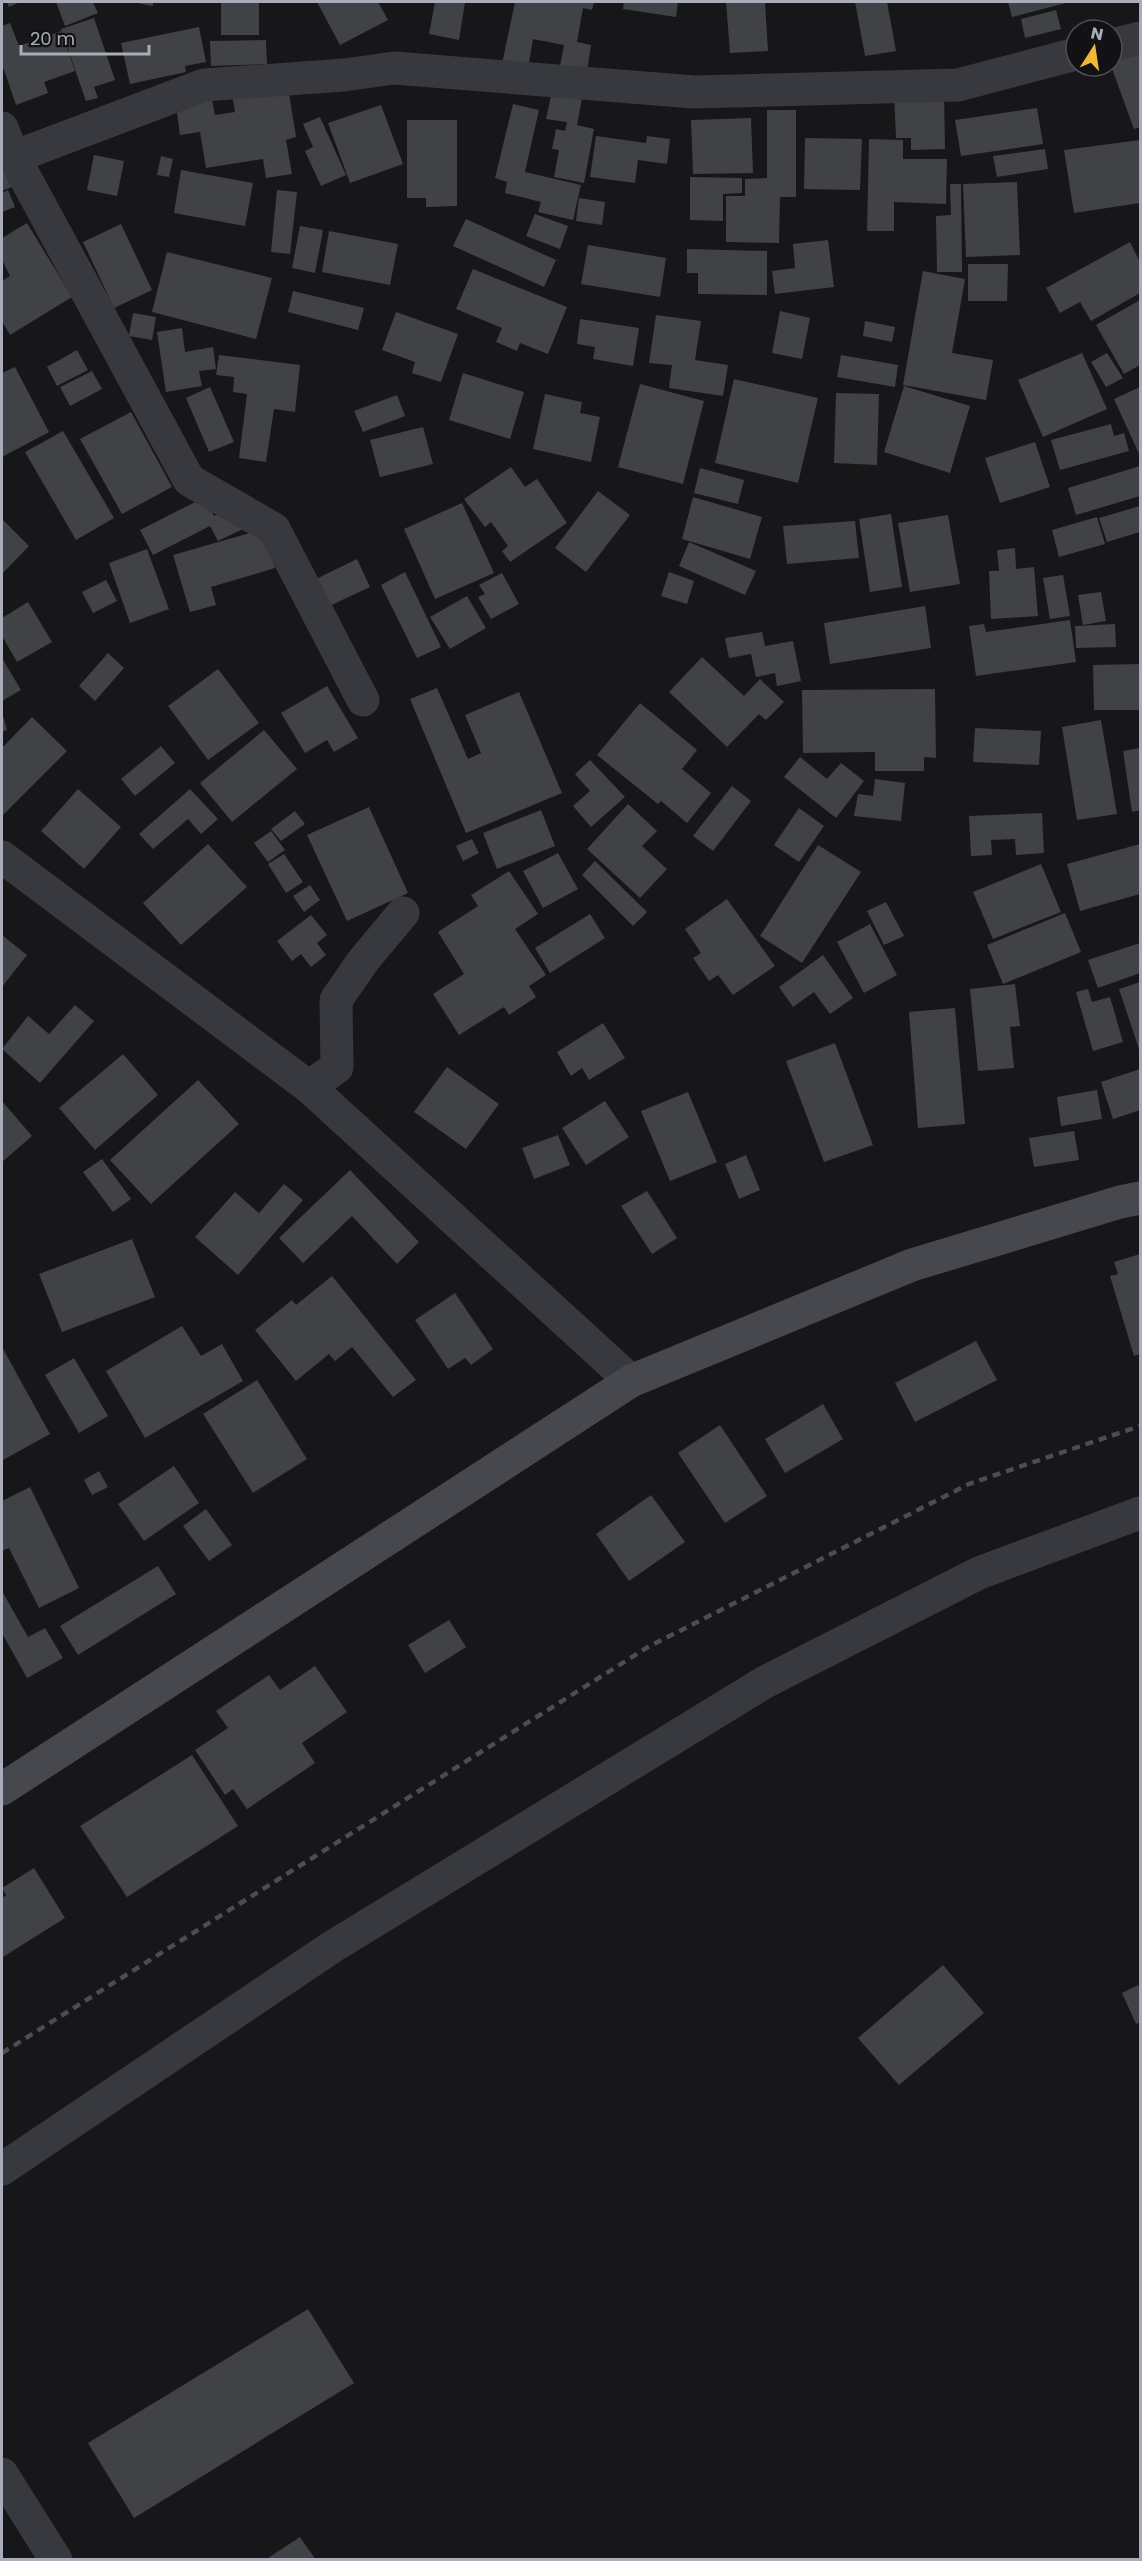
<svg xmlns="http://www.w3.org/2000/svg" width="1142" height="2561" font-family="Poppins,sans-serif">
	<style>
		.building { fill: #414246 }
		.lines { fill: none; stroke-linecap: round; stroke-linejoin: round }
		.street { stroke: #38393e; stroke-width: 33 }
		.secondary { stroke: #46484e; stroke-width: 33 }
		.rail { stroke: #4b4d53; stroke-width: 4.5; stroke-dasharray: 8 6; stroke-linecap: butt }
	</style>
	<rect width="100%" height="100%" fill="#171719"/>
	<path class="building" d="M7,2H20L9,7Z
		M56,2H93L98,13L65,26Z
		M132,2H153V6Z
		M221,2H259V35H221Z
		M317,2H378L388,20L340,45Z
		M435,2H465L459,40L429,34Z
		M515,2H594L592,10L583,8L577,42L591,45L587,71L560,66L564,45L533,39L528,69L502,64Z
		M624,2H678L676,17L623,9Z
		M726,2H765L768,51L730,53Z
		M855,2H887L896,51L865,56Z
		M1008,2H1070L1012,17Z
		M1056,10L1061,29L1025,38L1021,19Z
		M94,18L115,80L94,87L98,98L86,101L61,29Z
		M10,23L19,46L61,31L75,71L44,82L48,93L16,105L2,64V26Z
		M199,27L206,62L185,66L186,72L130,84L121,43Z
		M266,40L267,64L211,66L210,41Z
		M1140,43V127L1134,129L1111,66L1112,52Z
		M288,87L296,137L286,140L292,174L266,178L263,159L206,168L200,132L180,135L176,105L212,99L215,115L235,112L232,95Z
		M553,87L583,93L577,125L594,129L584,183L554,177L559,150L552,149L556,129L565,131L567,122L546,119Z
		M944,91L945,149L911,150V138H896L894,93Z
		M513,104L539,110L525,172L581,185L573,220L538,212L541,202L505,193L507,182L495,178Z
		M381,105L403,164L350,183L328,123Z
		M1037,108L1043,144L961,156L955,120Z
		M767,110H796V197H780L779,243L726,242V196H745V179L767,178Z
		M320,117L346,175L321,186L305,151L313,147L303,124Z
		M751,118L753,173L693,174L691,120Z
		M407,120H457V206L426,207V198H407Z
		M596,136L646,143L647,136L670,139L667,164L638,160L635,183L590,177Z
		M805,138L862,139L860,190L804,189Z
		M869,139L903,140V159H947L946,204L894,202V231H867Z
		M1140,140V203L1074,213L1064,150Z
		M1045,149L1048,169L997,177L993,156Z
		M94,155L124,161L117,196L87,190Z
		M161,156L173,159L169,177L157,175Z
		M2,166L19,184L2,191Z
		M181,170L253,183L245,226L174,213Z
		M690,177L742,178V193L723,194V221L690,220Z
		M1017,182L1020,255L966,257L963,184Z
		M950,184H961L962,272H937L936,216L951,215Z
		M8,190L15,207L2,212V193Z
		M277,190L297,192L290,254L271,252Z
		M579,198L605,202L602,225L576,221Z
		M535,214L568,226L560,249L526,236Z
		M466,219L556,260L544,287L453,246Z
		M27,223L72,297L10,335L2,321V281L10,276L2,260V238Z
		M121,224L152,290L114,308L83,242Z
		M300,226L323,230L315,273L292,268Z
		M329,231L398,244L390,285L322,272Z
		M828,240L834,287L775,294L772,271L795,268L793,244Z
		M1130,242L1140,262V293L1091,321L1080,302L1060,313L1046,288Z
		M588,245L666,258L660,297L581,284Z
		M687,249L767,251V295L698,294V273H687Z
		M167,252L272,278L256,339L152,312Z
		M968,264H1008L1007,301H968Z
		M473,269L567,307L548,354L520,343L517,351L496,342L502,328L456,309Z
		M923,271L965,279L952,353L993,360L986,400L903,385Z
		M293,291L364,308L358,330L288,312Z
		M1140,300V365L1124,374L1096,325Z
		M780,311L810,318L802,359L772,353Z
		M396,312L458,334L441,382L412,373L415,362L382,350Z
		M133,313L156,317L152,340L129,336Z
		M656,315L701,321L695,360L728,365L723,396L669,388L672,365L649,363Z
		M580,319L639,328L633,366L593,359L595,347L577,344Z
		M865,321L895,327L892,342L863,336Z
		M182,328L185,352L213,347L216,369L199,371L202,386L166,392L157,332Z
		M77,350L88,370L57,386L47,367Z
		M1082,353L1107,409L1043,437L1018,380Z
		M1107,353L1123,378L1106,387L1091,362Z
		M219,355L300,365L295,412L274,409L266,462L239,458L247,394L233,392L234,377L216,375Z
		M841,355L898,365L895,387L837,377Z
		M15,367L49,432L2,457V373Z
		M92,371L102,389L70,406L60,387Z
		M463,373L524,392L510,439L449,420Z
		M734,379L818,398L798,483L715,463Z
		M640,384L704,401L683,484L618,467Z
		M904,386L970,406L950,473L884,452Z
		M210,387L234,442L209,452L186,398Z
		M1140,387V456L1114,399Z
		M836,393L879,394L877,465L834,463Z
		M545,394L582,402L580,413L600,417L591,462L533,449Z
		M397,395L405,416L363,432L354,411Z
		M131,412L172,487L122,514L80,439Z
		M1111,424L1114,436L1124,433L1129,451L1060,470L1051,440Z
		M423,427L433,464L380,477L370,440Z
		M63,431L114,518L76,540L25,452Z
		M1035,442L1050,487L1000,503L985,458Z
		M1140,466V496L1076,515L1068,488Z
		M511,467L525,487L537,479L567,523L510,562L502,551L508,546L491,522L485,527L464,499Z
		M700,468L744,480L738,504L694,493Z
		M598,491L630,515L586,572L555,548Z
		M205,497L214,516L232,507L243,529L218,541L210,526L153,555L140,530Z
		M693,497L762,517L750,559L682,539Z
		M462,503L494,573L435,599L404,529Z
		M1140,506V532L1107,542L1099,518Z
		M891,514L902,587L870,592L859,519Z
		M948,515L960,584L910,592L898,523Z
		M1097,517L1105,544L1059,557L1052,530Z
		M2,519L29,546L2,574Z
		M855,521L859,558L787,564L783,526Z
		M264,529L275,568L211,587L216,605L190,612L173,555Z
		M689,542L756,571L745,595L679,566Z
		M1015,548L1016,569L1034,567L1038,616L991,619L989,571H999L997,550Z
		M147,549L169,609L130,623L109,563Z
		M357,559L370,587L325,608L312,581Z
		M405,572L441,647L417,658L381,585Z
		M669,572L694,581L687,604L661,596Z
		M502,573L519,604L491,619L478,597L485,594L479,585Z
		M1063,575L1070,616L1050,619L1043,578Z
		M106,580L117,601L93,613L82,592Z
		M1101,592L1106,621L1083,625L1078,595Z
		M467,596L486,628L450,649L430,617Z
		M28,602L52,642L17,662L2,636V618Z
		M925,606L931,648L830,664L824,623Z
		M1070,620L1076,662L976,676L969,626L984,624L986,632Z
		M1115,624L1116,647L1076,648L1075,626Z
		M762,632L765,646L793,641L801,681L777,686L775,673L756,677L751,654L729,658L725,638Z
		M108,653L124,668L95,701L79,686Z
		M702,657L744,696L760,679L784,702L766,720L759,714L727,747L669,692Z
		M2,658L21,690L2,701Z
		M1140,664V710H1094L1093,665Z
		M218,669L259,723L208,760L168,706Z
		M327,686L358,738L334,752L327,740L305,753L281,713Z
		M437,688L468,759L481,753L465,715L519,692L562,793L466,833L410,699Z
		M935,689L936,758L924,757V771H875V752L803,753L802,690Z
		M640,703L697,750L682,769L711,793L687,823L661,801L658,804L597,755Z
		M2,712L7,730L2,732Z
		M32,717L67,751L2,816V748Z
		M1101,720L1117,814L1077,820L1062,727Z
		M975,728L1041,731L1039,765L973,762Z
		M264,730L297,769L232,822L200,783Z
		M161,746L175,763L135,796L121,779Z
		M1140,748V810L1132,812L1123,751Z
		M800,757L827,779L841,763L864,781L836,818L784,777Z
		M590,760L625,797L591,827L573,806L590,791L575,774Z
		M875,779L905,783L901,821L854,816L858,794L873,796Z
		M732,786L751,801L713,851L693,836Z
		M78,789L121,827L84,869L41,831Z
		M190,789L218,819L201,834L188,819L153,849L139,834Z
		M628,804L657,831L642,846L667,869L640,898L587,849Z
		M369,807L408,893L347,921L307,835Z
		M799,808L824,826L799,862L774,845Z
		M541,810L555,846L497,869L483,833Z
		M295,811L305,824L281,841L271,829Z
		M1042,813L1044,853L1016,855L1015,839L991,840L992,855L971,856L969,816Z
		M271,831L285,850L268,862L254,843Z
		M472,839L479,853L463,861L456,846Z
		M208,844L247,887L181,945L143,903Z
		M1140,844V894L1080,911L1067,864Z
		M818,845L861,872L802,963L760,936Z
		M558,853L578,889L543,908L523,871Z
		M284,854L303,882L286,893L268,864Z
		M595,861L647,912L633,926L582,875Z
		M1041,864L1061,912L993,939L973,892Z
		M509,871L538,914L515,929L546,975L529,986L536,997L509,1015L504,1007L459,1035L433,994L464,974L438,932L478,906L471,895Z
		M310,885L320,900L304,912L293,896Z
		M727,899L775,966L733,995L718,975L709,981L693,958L701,953L685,929Z
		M886,902L904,936L884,945L867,911Z
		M1065,913L1081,952L1003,984L987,945Z
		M590,914L605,938L550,973L535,948Z
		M311,915L327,935L317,943L326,955L311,967L301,954L292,961L277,941Z
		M870,924L897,975L864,993L837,942Z
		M2,935L27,955L2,987Z
		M1140,943V973L1098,988L1088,960Z
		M823,955L853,998L830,1014L814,992L793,1007L779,987Z
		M1140,982V1052L1119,989Z
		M1015,984L1020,1026L1010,1027L1014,1068L978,1071L970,989Z
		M1088,989L1092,1002L1110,997L1123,1042L1093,1051L1076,992Z
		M75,1005L94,1021L40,1083L2,1049L28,1016L49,1034Z
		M955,1008L965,1124L918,1128L909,1012Z
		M603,1023L625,1058L589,1080L582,1068L571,1076L557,1052Z
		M835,1043L873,1145L824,1162L786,1061Z
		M123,1054L158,1095L95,1150L59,1108Z
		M447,1067L499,1104L466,1149L414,1112Z
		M1140,1069V1110L1113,1119L1101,1082Z
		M198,1080L239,1124L151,1204L110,1160Z
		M1097,1090L1102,1119L1061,1126L1057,1097Z
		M688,1092L717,1162L670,1181L641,1111Z
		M2,1101L32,1136L2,1162Z
		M605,1101L629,1137L586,1165L562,1128Z
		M1074,1131L1079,1160L1034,1167L1029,1138Z
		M558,1135L570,1165L534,1179L522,1148Z
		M746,1155L760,1190L739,1199L725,1164Z
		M102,1159L131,1199L113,1212L83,1172Z
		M350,1170L419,1242L397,1264L352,1216L303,1263L279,1238Z
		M284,1184L303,1200L238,1275L195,1237L235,1192L259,1213Z
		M647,1191L677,1238L652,1254L621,1206Z
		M132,1239L155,1297L62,1332L39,1274Z
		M1140,1254V1354L1134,1356L1110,1276L1118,1274L1114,1262Z
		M332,1276L416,1380L393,1397L352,1347L335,1361L329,1354L296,1381L255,1330L292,1300L296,1305Z
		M455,1293L493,1349L471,1365L465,1358L448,1369L415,1320Z
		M182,1326L201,1356L222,1344L243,1381L145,1438L106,1371Z
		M976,1341L997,1380L915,1422L895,1383Z
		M2,1347L50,1434L3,1460L2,1458Z
		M74,1358L108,1416L79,1433L45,1375Z
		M257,1380L307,1459L253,1493L203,1414Z
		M823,1404L843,1439L785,1473L765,1439Z
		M720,1425L767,1496L725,1523L678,1453Z
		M174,1466L199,1503L144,1541L118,1504Z
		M99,1471L108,1487L92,1495L84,1480Z
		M30,1487L79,1588L39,1608L9,1548L2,1551V1501Z
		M651,1495L685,1542L629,1581L596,1534Z
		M206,1509L232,1545L209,1561L183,1526Z
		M158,1566L176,1594L78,1655L60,1626Z
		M2,1591L28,1637L45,1628L63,1658L27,1678L2,1633Z
		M449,1620L466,1647L425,1673L408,1645Z
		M315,1666L347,1712L302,1743L315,1763L247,1809L233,1789L225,1795L195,1750L228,1728L216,1711L269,1675L280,1690Z
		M192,1755L238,1826L127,1897L80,1826Z
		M34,1868L65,1918L3,1957L2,1898L6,1895L2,1888Z
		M943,1965L984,2013L899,2085L858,2038Z
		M1138,1985L1140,1991V2022L1136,2024L1122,1993Z
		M308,2309L354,2383L134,2518L88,2443Z
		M300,2537L316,2560H265Z"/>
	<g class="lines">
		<path class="street" d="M1112,45L1140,38
			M2,128L14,157L204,85L344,75L394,68L694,92L958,85L1076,54
			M14,157L189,480L274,529L363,700
			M2,857L309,1087L631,1381
			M309,1087L337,1067L336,1000L363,961L403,913
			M2,2169L332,1947L765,1682L979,1573L1140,1513
			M2,2474L56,2560"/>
		<path class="secondary" d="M2,1789L631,1381L912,1265L1120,1202L1140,1198"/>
		<path class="rail" d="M2,2053L648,1647L969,1484L1140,1426"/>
	</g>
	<rect width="1142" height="2561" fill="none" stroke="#a9adb9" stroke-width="6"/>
	<g transform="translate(1094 48) rotate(12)"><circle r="28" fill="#121214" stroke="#4e5056" stroke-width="1.5"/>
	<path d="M0-4.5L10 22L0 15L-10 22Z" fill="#f1b737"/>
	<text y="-9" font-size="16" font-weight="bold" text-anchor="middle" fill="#a9adb9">N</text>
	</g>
	<path d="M21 45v9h128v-9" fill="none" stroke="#a9adb9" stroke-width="3"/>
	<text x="30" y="45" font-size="18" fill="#a9adb9" stroke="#121214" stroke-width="4.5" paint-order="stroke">20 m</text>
</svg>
